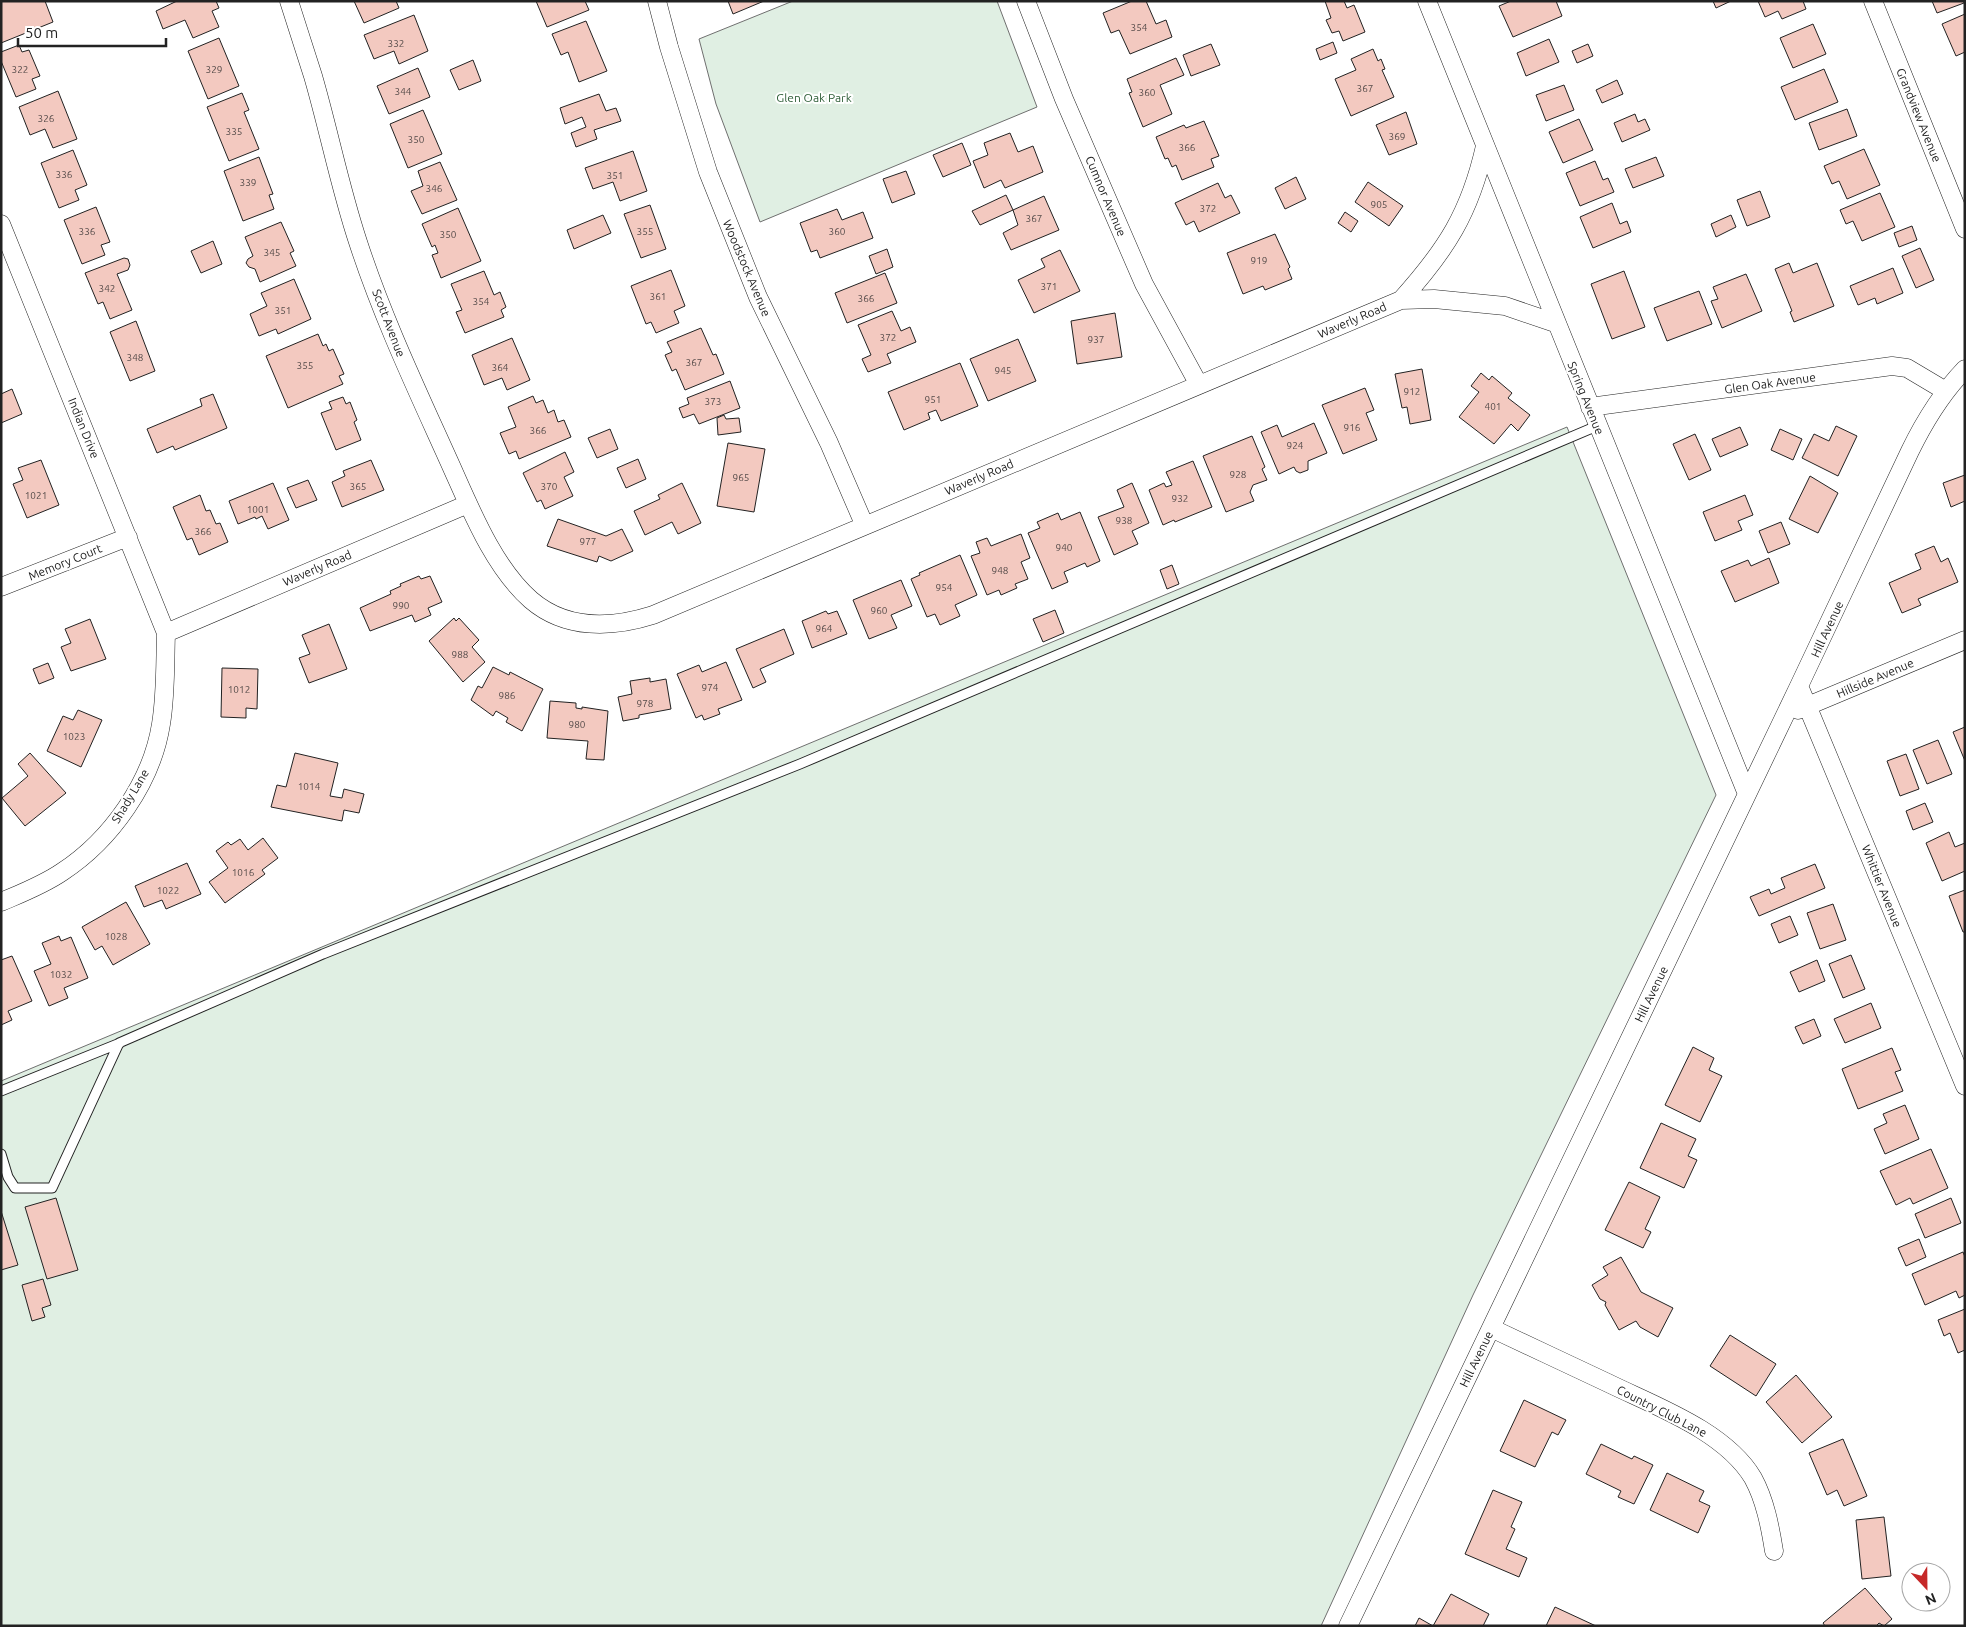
<svg xmlns="http://www.w3.org/2000/svg" width="1966" height="1627" font-family="Ubuntu,sans-serif">
	<style>
		.green { fill: #e0efe3; stroke: #6f6f6f }
		.building { fill: #f3c9c0; stroke: #222 }
		.lines { fill: none; stroke-linecap: round; stroke-linejoin: round }
		.lane-casing { stroke: #222; stroke-width: 11 }
		.street-casing { stroke: #222; stroke-width: 19 }
		.lane { stroke: #fff; stroke-width: 9 }
		.street { stroke: #fff; stroke-width: 18 }
		.labels { text-anchor: middle; dominant-baseline: central; stroke-width: 4; stroke-linejoin: round; paint-order: stroke }
		.number-label { font-size: 10px; fill: #564c4a }
		.park-label { font-size: 12px; fill: #2f5e38; stroke: #fff }
		.street-label { font-size: 12px; fill: #222; stroke: #fff }
	</style>
	<rect width="100%" height="100%" fill="#fff"/>
	<path class="green" d="M793,1H997L1037,107L760,222L716,104L699,39Z
		M1567,427L1716,795L1473,1295L1321,1626H1V1081Z"/>
	<path class="building" d="M1,1H45L53,22L1,43Z
		M177,1H216L219,8L212,11L219,27L193,38L185,20L163,29L156,11Z
		M354,1H396L399,8L364,23Z
		M536,1H585L589,10L547,27Z
		M728,1H764L733,14Z
		M1132,1H1146L1156,24L1166,20L1172,37L1130,54L1119,30L1111,33L1103,13Z
		M1325,1H1344L1347,8L1354,5L1365,32L1343,41L1339,31L1332,33L1326,20L1331,18Z
		M1511,1H1556L1562,16L1513,37L1499,6Z
		M1713,1H1731L1716,8Z
		M1758,1H1803L1806,9L1782,19L1778,11L1765,17Z
		M1932,1H1964V3L1937,13Z
		M1965,14V52L1956,56L1942,24Z
		M414,15L428,51L399,64L394,51L374,59L364,35Z
		M586,21L607,71L579,82L568,52L561,55L552,34Z
		M1813,24L1826,54L1793,68L1780,38Z
		M219,38L239,86L208,99L188,51Z
		M1549,39L1559,62L1526,76L1517,53Z
		M1333,42L1337,53L1320,60L1316,49Z
		M1211,44L1220,65L1191,76L1183,55Z
		M1588,44L1593,56L1577,63L1572,51Z
		M19,45L22,52L29,50L40,76L32,79L36,89L16,97L1,61V52Z
		M1373,49L1378,61L1381,59L1385,69L1382,70L1394,97L1351,116L1335,79L1356,70L1351,59Z
		M1176,58L1184,75L1160,85L1172,114L1143,127L1129,93L1132,92L1127,79Z
		M473,60L481,81L459,90L450,70Z
		M418,68L430,97L389,114L377,86Z
		M1824,69L1838,102L1795,120L1781,87Z
		M1617,80L1623,94L1602,103L1596,90Z
		M1564,85L1574,110L1546,121L1536,95Z
		M58,91L77,139L53,148L45,129L30,135L19,107Z
		M242,93L249,110L244,112L259,149L229,161L207,107Z
		M599,94L606,111L616,108L621,121L594,130L597,139L576,147L571,133L586,127L582,117L565,124L560,108Z
		M1847,109L1857,136L1819,150L1809,123Z
		M423,110L442,154L408,168L390,124Z
		M1406,112L1417,144L1389,155L1376,125Z
		M1635,114L1638,122L1645,119L1650,130L1622,142L1614,123Z
		M1579,119L1593,150L1563,163L1549,132Z
		M1204,121L1219,156L1211,159L1214,167L1182,180L1176,165L1172,167L1168,158L1165,159L1156,137L1184,125L1186,128Z
		M1010,133L1018,152L1033,146L1043,172L1005,188L1001,180L984,188L973,161L988,155L984,143Z
		M962,143L971,165L943,177L933,155Z
		M1864,149L1880,185L1847,199L1839,181L1832,184L1824,166Z
		M73,150L87,185L75,190L79,200L59,208L41,163Z
		M633,151L647,191L620,201L613,182L593,189L585,168Z
		M259,157L273,194L269,195L274,209L243,221L224,171Z
		M1656,157L1664,176L1633,188L1625,169Z
		M1595,161L1603,180L1608,178L1614,192L1580,206L1566,173Z
		M440,162L457,200L422,214L411,191L423,186L418,171Z
		M906,171L915,194L892,203L883,179Z
		M1296,177L1306,199L1285,209L1275,188Z
		M1368,182L1403,206L1389,226L1355,202Z
		M1218,183L1225,198L1231,195L1240,213L1199,232L1194,221L1186,225L1175,203Z
		M1760,191L1770,217L1747,226L1737,200Z
		M1880,193L1895,227L1862,241L1853,221L1846,224L1840,210Z
		M1006,195L1013,210L980,225L972,211Z
		M1044,196L1059,230L1011,250L1003,233L1018,225L1013,210Z
		M1612,203L1620,224L1627,221L1631,232L1593,248L1580,217Z
		M650,205L666,249L641,258L624,214Z
		M96,207L110,242L101,245L105,255L82,264L64,220Z
		M458,208L481,261L441,278L432,255L438,253L435,245L432,247L422,224Z
		M837,209L842,220L863,212L873,238L820,258L817,250L811,252L800,223Z
		M1345,212L1358,221L1351,232L1338,223Z
		M603,215L611,233L574,249L567,230Z
		M1731,215L1736,227L1716,237L1711,224Z
		M281,222L294,251L290,253L296,266L260,282L255,269L249,267L246,263L248,259L253,256L245,237Z
		M1912,226L1917,240L1899,247L1894,233Z
		M1275,234L1290,267L1288,269L1292,279L1265,290L1263,286L1243,294L1227,253Z
		M213,241L222,264L201,273L191,251Z
		M1920,248L1934,280L1916,288L1902,256Z
		M887,249L893,267L876,274L869,256Z
		M1060,250L1080,291L1034,313L1018,280L1045,267L1041,259Z
		M124,258L128,259L130,265L128,270L117,274L132,310L110,319L103,302L98,304L85,273Z
		M1789,263L1793,273L1817,263L1834,306L1794,322L1790,312L1792,311L1775,269Z
		M1893,268L1903,293L1877,304L1875,298L1858,305L1850,286Z
		M671,270L685,306L674,311L679,323L656,333L651,322L646,324L631,286Z
		M484,271L494,295L500,292L506,307L501,310L504,317L465,333L456,312L462,310L451,284Z
		M1624,271L1645,327L1612,339L1591,284Z
		M885,273L897,303L847,323L835,293Z
		M1746,274L1762,311L1722,328L1711,301L1718,299L1713,287Z
		M294,279L311,319L278,334L276,329L259,336L250,314L267,306L261,293Z
		M1699,291L1712,324L1667,341L1654,308Z
		M892,311L901,331L910,327L916,342L887,354L891,363L868,372L862,359L871,355L858,325Z
		M1115,313L1122,357L1077,364L1071,321Z
		M136,321L155,371L130,381L110,332Z
		M701,328L713,355L716,354L724,374L685,390L676,369L672,371L665,355L672,352L667,342Z
		M318,334L323,346L326,344L329,351L333,349L344,374L339,376L343,384L288,408L266,356Z
		M512,338L530,380L507,390L502,378L484,385L472,355Z
		M1018,339L1036,381L988,401L970,359Z
		M960,363L978,406L941,421L936,410L928,413L930,419L904,430L888,392Z
		M1422,369L1431,420L1410,424L1407,407L1402,408L1395,374Z
		M1481,373L1489,380L1492,376L1512,393L1508,398L1530,415L1518,431L1511,424L1494,444L1459,417L1479,392L1471,386Z
		M730,381L740,408L699,424L694,414L683,418L679,408L689,404L687,398Z
		M1365,388L1374,410L1366,413L1377,440L1343,454L1322,405Z
		M12,389L22,414L1,423V394Z
		M213,394L227,428L175,450L173,446L157,453L147,429L202,406L200,399Z
		M533,396L536,403L543,400L548,413L554,410L558,422L564,420L571,437L519,459L516,451L509,454L500,433L516,427L508,407Z
		M343,397L346,404L350,402L357,420L354,422L361,440L336,450L321,413L332,409L329,402Z
		M724,415L726,419L739,418L741,432L718,435L717,418Z
		M1314,423L1327,453L1308,461V470L1300,473L1296,471L1294,467L1279,474L1261,432L1277,425L1282,437Z
		M1836,426L1857,436L1838,476L1802,458L1814,434L1829,441Z
		M1740,427L1748,445L1720,457L1712,439Z
		M610,429L618,449L597,458L588,438Z
		M1780,429L1802,439L1793,460L1771,450Z
		M1695,434L1711,470L1689,480L1673,444Z
		M1252,436L1265,467L1262,469L1267,480L1253,485L1250,492L1254,501L1226,512L1203,456Z
		M728,443L765,449L754,512L717,506Z
		M565,452L574,472L564,477L573,496L545,509L541,500L537,502L523,473Z
		M638,459L646,479L626,488L617,468Z
		M41,460L59,505L27,518L13,484L23,480L18,468Z
		M371,460L384,490L342,507L332,482L345,476L343,471Z
		M1193,461L1212,507L1175,522L1174,520L1163,525L1149,490L1164,483L1166,487L1172,485L1166,472Z
		M1965,475V501L1951,507L1943,483Z
		M1810,476L1838,493L1818,533L1789,519Z
		M308,480L317,500L296,508L287,488Z
		M273,483L289,520L268,529L262,516L256,519L255,517L238,524L229,501Z
		M682,483L701,523L678,534L672,522L645,535L634,511L660,499L658,495Z
		M1132,483L1149,523L1132,531L1138,544L1114,555L1098,517L1124,507L1117,490Z
		M200,495L206,511L210,510L216,524L220,523L228,542L199,555L192,538L187,540L173,507Z
		M1745,495L1753,515L1738,521L1742,530L1715,541L1703,512Z
		M1080,512L1100,561L1087,567L1085,563L1064,572L1068,582L1052,589L1028,533L1040,528L1037,522L1058,513L1061,520Z
		M558,519L606,536L622,529L633,551L611,561L599,556L597,562L547,546Z
		M1781,522L1790,544L1768,553L1759,531Z
		M1021,534L1030,558L1021,562L1028,579L1015,584L1017,588L1001,595L999,590L987,595L971,556L980,553L976,542L987,538L991,546Z
		M1934,546L1941,562L1948,558L1958,582L1918,599L1921,605L1902,613L1889,583L1921,569L1915,554Z
		M960,555L977,595L955,605L960,616L940,625L935,614L927,617L911,579L920,575L919,573Z
		M1769,558L1779,583L1735,602L1721,571L1748,560L1751,566Z
		M1172,565L1179,584L1167,589L1160,570Z
		M419,576L421,579L430,576L442,602L428,608L431,615L415,622L412,615L370,631L360,608L391,594L390,591L401,586L400,584Z
		M901,580L912,606L891,615L897,628L869,639L853,600Z
		M1055,610L1064,633L1043,642L1033,619Z
		M826,611L828,614L837,611L847,634L812,648L802,621Z
		M454,618L456,621L459,618L479,640L472,647L485,662L463,682L429,641Z
		M90,619L106,659L71,671L61,647L71,643L65,629Z
		M329,624L347,669L309,683L299,658L310,654L302,635Z
		M784,629L794,654L760,669L766,682L753,688L736,649Z
		M726,662L742,700L718,709L720,714L704,720L702,715L696,718L677,674L699,665L702,672Z
		M48,663L54,678L39,684L33,669Z
		M493,667L509,675L510,672L543,689L522,731L506,722L508,718L496,711L493,716L471,700L478,686L482,688Z
		M222,668L258,669L257,709L246,708V718L221,717Z
		M650,678V682L666,679L671,709L639,715V718L623,721L618,697L632,694L630,681Z
		M550,701L576,703V708L582,709V707L608,711L604,760L586,759L588,741L547,738Z
		M78,710L102,720L81,767L47,751L63,716L73,720Z
		M1965,727V761L1953,732Z
		M1938,740L1952,774L1927,784L1913,750Z
		M30,753L66,793L25,826L2,798L28,776L18,764Z
		M295,753L338,763L330,796L342,798L344,789L364,794L359,813L344,810L342,821L271,807L277,785L286,787Z
		M1906,754L1919,789L1900,796L1887,761Z
		M1925,803L1933,822L1913,830L1906,811Z
		M1949,832L1955,847L1965,843V871L1942,881L1926,843Z
		M263,838L278,858L262,870L265,874L225,903L209,882L228,868L216,851L228,842L231,845L240,839L248,850Z
		M187,863L201,894L166,909L162,900L144,907L135,886Z
		M1815,864L1825,888L1759,916L1750,897L1769,889L1771,894L1785,888L1781,878Z
		M1965,890V932H1963L1949,896Z
		M126,902L150,944L113,965L102,946L95,950L82,927Z
		M1833,904L1846,940L1820,949L1807,913Z
		M1790,916L1798,935L1779,943L1771,924Z
		M59,936L61,941L71,937L88,978L64,988L68,998L49,1006L34,971L51,964L42,943Z
		M1851,955L1865,989L1843,998L1829,964Z
		M12,956L32,1001L8,1011L12,1020L1,1025V960Z
		M1817,960L1825,981L1799,992L1790,972Z
		M1871,1003L1881,1028L1845,1043L1834,1019Z
		M1814,1019L1821,1036L1803,1044L1795,1027Z
		M1693,1047L1714,1058L1709,1070L1722,1076L1700,1122L1665,1105Z
		M1892,1048L1901,1070L1895,1072L1903,1091L1858,1109L1842,1069Z
		M1905,1105L1919,1139L1885,1154L1874,1129L1887,1123L1883,1114Z
		M1661,1123L1696,1139L1688,1156L1697,1160L1684,1188L1640,1168Z
		M1931,1149L1948,1188L1913,1204L1910,1198L1896,1205L1880,1171Z
		M1629,1182L1660,1197L1645,1229L1651,1232L1643,1248L1605,1230Z
		M56,1198L78,1270L47,1279L25,1207Z
		M1951,1198L1961,1223L1925,1238L1915,1214Z
		M1,1211L18,1265L1,1270Z
		M1919,1239L1926,1257L1906,1266L1898,1248Z
		M1963,1252L1965,1257V1295L1959,1298L1956,1291L1925,1305L1912,1274Z
		M1621,1257L1641,1292L1673,1308L1658,1337L1640,1327L1636,1321L1619,1330L1605,1305L1606,1302L1600,1299L1592,1285L1608,1275L1603,1267Z
		M43,1279L51,1305L42,1308L45,1317L32,1321L22,1285Z
		M1965,1309V1350L1958,1353L1950,1333L1944,1336L1938,1320Z
		M1730,1335L1776,1364L1756,1396L1710,1366Z
		M1796,1375L1832,1417L1802,1443L1766,1402Z
		M1524,1400L1566,1420L1558,1435L1552,1432L1535,1467L1500,1451Z
		M1843,1439L1867,1496L1844,1506L1837,1490L1827,1495L1809,1453Z
		M1601,1444L1632,1459L1634,1456L1653,1465L1634,1504L1618,1497L1621,1491L1586,1474Z
		M1667,1473L1704,1491L1699,1501L1710,1506L1698,1533L1650,1510Z
		M1493,1490L1522,1502L1511,1527L1515,1529L1506,1549L1527,1558L1519,1577L1465,1554Z
		M1884,1517L1891,1576L1862,1579L1856,1520Z
		M1865,1588L1892,1619L1884,1626L1879,1623L1876,1626H1825L1823,1623Z
		M1451,1594L1489,1614L1483,1626H1433Z
		M1555,1607L1596,1626H1546Z
		M1419,1618L1433,1626H1415Z"/>
	<g class="lines">
		<defs>
			<path id="lane" d="M1,1091L120,1043
				M1,1154L8,1177L15,1188H52L119,1043L323,954L800,764L1597,426"/>
			<path id="street" d="M289,1C297,26 305,51 313,76C329,131 340,188 358,242C382,316 416,388 448,459C469,505 492,566 531,600C566,630 612,628 653,615L1401,300C1446,250 1470,213 1485,146
				M657,1L669,47L708,172L758,297L829,443L864,524
				M1026,1L1064,99L1144,284L1199,385
				M1427,1L1747,794
				M1873,1L1965,229
				M1,224L166,633C165,663 166,694 161,724C152,782 111,840 62,872C43,885 22,893 1,902
				M1401,300L1434,299L1505,306L1555,323
				M1590,407L1892,366L1907,368L1944,390
				M1,587L128,537
				M166,633L468,504
				M1799,686L1965,1086
				M1798,710L1965,640
				M1491,1328C1530,1346 1569,1365 1608,1383C1655,1406 1725,1431 1753,1478C1765,1500 1770,1526 1774,1551
				M1348,1626L1799,686L1910,451C1925,420 1941,394 1965,369"/>
		</defs>
		<use href="#lane" class="lane-casing"/>
		<use href="#street" class="street-casing"/>
		<use href="#lane" class="lane"/>
		<use href="#street" class="street"/>
	</g>
	<g class="labels">
		<g class="number-label">
			<text x="1139" y="27">354</text>
			<text x="396" y="43">332</text>
			<text x="20" y="69">322</text>
			<text x="214" y="69">329</text>
			<text x="1365" y="88">367</text>
			<text x="403" y="91">344</text>
			<text x="1147" y="92">360</text>
			<text x="46" y="118">326</text>
			<text x="234" y="131">335</text>
			<text x="1397" y="136">369</text>
			<text x="416" y="139">350</text>
			<text x="1187" y="147">366</text>
			<text x="64" y="174">336</text>
			<text x="615" y="175">351</text>
			<text x="248" y="182">339</text>
			<text x="434" y="188">346</text>
			<text x="1379" y="204">905</text>
			<text x="1208" y="208">372</text>
			<text x="1034" y="218">367</text>
			<text x="87" y="231">336</text>
			<text x="645" y="231">355</text>
			<text x="837" y="231">360</text>
			<text x="448" y="234">350</text>
			<text x="272" y="252">345</text>
			<text x="1259" y="260">919</text>
			<text x="1049" y="286">371</text>
			<text x="107" y="288">342</text>
			<text x="658" y="296">361</text>
			<text x="866" y="298">366</text>
			<text x="481" y="301">354</text>
			<text x="283" y="310">351</text>
			<text x="888" y="337">372</text>
			<text x="1096" y="339">937</text>
			<text x="135" y="357">348</text>
			<text x="694" y="362">367</text>
			<text x="305" y="365">355</text>
			<text x="500" y="367">364</text>
			<text x="1003" y="370">945</text>
			<text x="1412" y="391">912</text>
			<text x="933" y="399">951</text>
			<text x="713" y="401">373</text>
			<text x="1493" y="406">401</text>
			<text x="1352" y="427">916</text>
			<text x="538" y="430">366</text>
			<text x="1295" y="445">924</text>
			<text x="1238" y="474">928</text>
			<text x="741" y="477">965</text>
			<text x="358" y="486">365</text>
			<text x="549" y="486">370</text>
			<text x="36" y="495">1021</text>
			<text x="1180" y="498">932</text>
			<text x="258" y="509">1001</text>
			<text x="1124" y="520">938</text>
			<text x="203" y="531">366</text>
			<text x="588" y="541">977</text>
			<text x="1064" y="547">940</text>
			<text x="1000" y="570">948</text>
			<text x="944" y="587">954</text>
			<text x="401" y="605">990</text>
			<text x="879" y="610">960</text>
			<text x="824" y="628">964</text>
			<text x="460" y="654">988</text>
			<text x="710" y="687">974</text>
			<text x="239" y="689">1012</text>
			<text x="507" y="695">986</text>
			<text x="645" y="703">978</text>
			<text x="577" y="724">980</text>
			<text x="74" y="736">1023</text>
			<text x="309" y="786">1014</text>
			<text x="243" y="872">1016</text>
			<text x="168" y="890">1022</text>
			<text x="116" y="936">1028</text>
			<text x="61" y="974">1032</text>
		</g>
		<g class="park-label">
			<text x="814" y="97">Glen Oak Park</text>
		</g>
		<g class="street-label">
			<text transform="translate(1919 115) rotate(68)">Grandview Avenue</text>
			<text transform="translate(1106 196) rotate(67)">Cumnor Avenue</text>
			<text transform="translate(747 268) rotate(67)">Woodstock Avenue</text>
			<text transform="translate(1352 320) rotate(-23)">Waverly Road</text>
			<text transform="translate(389 323) rotate(69)">Scott Avenue</text>
			<text transform="translate(1770 383) rotate(-8)">Glen Oak Avenue</text>
			<text transform="translate(1586 398) rotate(68)">Spring Avenue</text>
			<text transform="translate(84 428) rotate(68)">Indian Drive</text>
			<text transform="translate(979 477) rotate(-23)">Waverly Road</text>
			<text transform="translate(65 562) rotate(-22)">Memory Court</text>
			<text transform="translate(317 568) rotate(-23)">Waverly Road</text>
			<text transform="translate(1827 629) rotate(-65)">Hill Avenue</text>
			<text transform="translate(1875 678) rotate(-23)">Hillside Avenue</text>
			<text transform="translate(130 796) rotate(-59)">Shady Lane</text>
			<text transform="translate(1882 886) rotate(68)">Whittier Avenue</text>
			<text transform="translate(1651 994) rotate(-64)">Hill Avenue</text>
			<text transform="translate(1476 1359) rotate(-64)">Hill Avenue</text>
			<text transform="translate(1662 1411) rotate(27)">Country Club Lane</text>
		</g>
	</g>
	<rect width="1966" height="1627" fill="none" stroke="#222222" stroke-width="5"/>
	<g transform="translate(1926 1587) rotate(158)"><circle r="24" fill="#ffffff" stroke="#a7a7a7"/>
	<path d="M0-4L9 19L0 12L-9 19Z" fill="#c62828"/>
	<text y="-8" font-size="14" font-weight="bold" text-anchor="middle" fill="#222222">N</text>
	</g>
	<path d="M18 38v8h148v-8" fill="none" stroke="#222222" stroke-width="2.5"/>
	<text x="25" y="38" font-size="15" fill="#222222" stroke="#ffffff" stroke-width="4" paint-order="stroke">50 m</text>
</svg>
